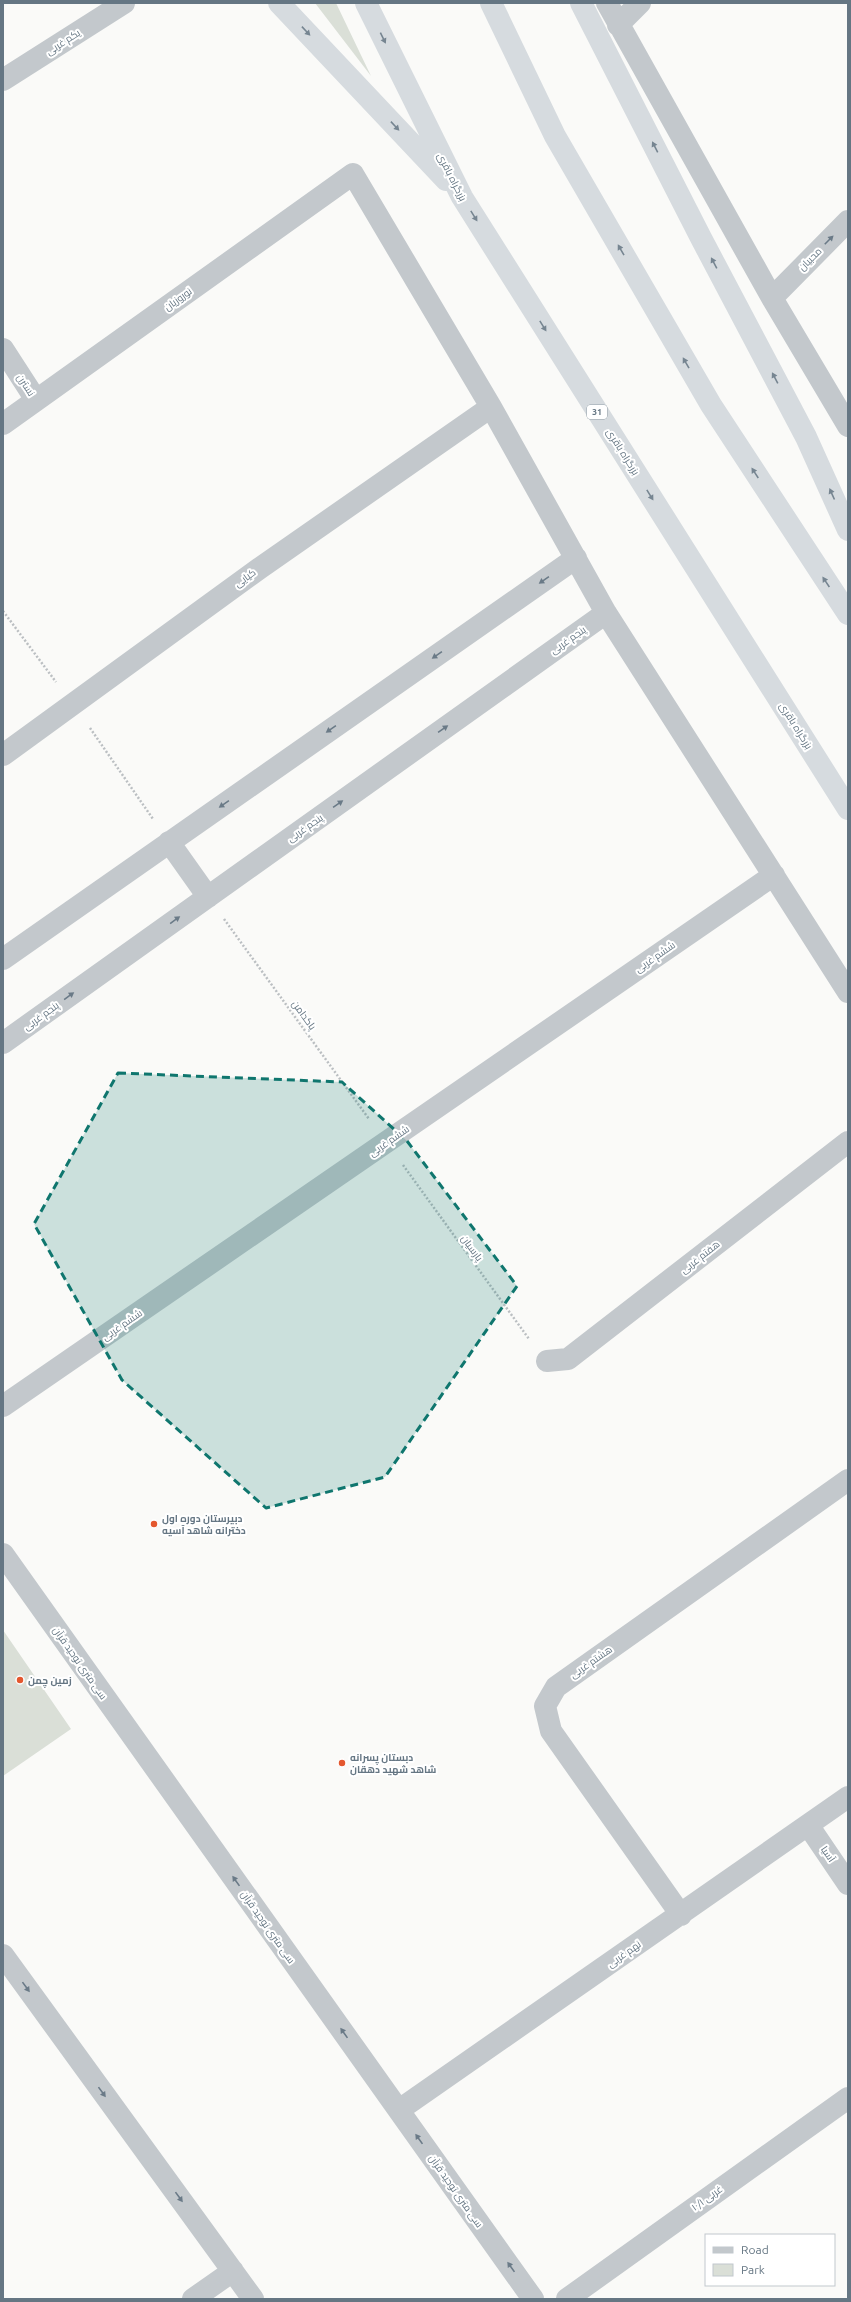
<svg xmlns="http://www.w3.org/2000/svg" width="851" height="2302" font-family="Ubuntu,Cairo,sans-serif">
	<style>
		.green { fill: #dadfd7 }
		.lines { fill: none; stroke-linecap: round; stroke-linejoin: round }
		.path { stroke: #bbbfc2; stroke-width: 2.5; stroke-dasharray: 2 2; stroke-linecap: butt }
		.minor { stroke: #c3c8cc; stroke-width: 22 }
		.highway { stroke: #d6dbdf; stroke-width: 22 }
		.oneway { fill: #768591 }
		.oneway2 { fill: #6a7a87 }
		.marked { fill: #0f766e; fill-opacity: 0.2; stroke: #0f766e; stroke-width: 3; stroke-dasharray: 8 5; stroke-linejoin: round }
		.poi-dot { fill: #e4572e; stroke: #fff; stroke-width: 1.5 }
		.labels { text-anchor: middle; dominant-baseline: central; stroke-width: 4; stroke-linejoin: round; paint-order: stroke }
		.shield { fill: #fff; stroke: #939fa8; stroke-width: 1 }
		.shield-label { font-size: 9px; font-weight: bold; fill: #657683 }
		.street-label { font-size: 10px; fill: #657683; stroke: #fff }
		.poi-label { font-size: 10px; font-weight: bold; fill: #657683; stroke: #fff; text-anchor: start }
	</style>
	<rect width="100%" height="100%" fill="#fafaf8"/>
	<path class="green" d="M315,3H336L371,76Z
		M3,1630L71,1729L3,1776Z"/>
	<g class="lines">
		<path class="path" d="M3,611L56,682
			M90,728L153,819
			M224,919L369,1119
			M403,1165L529,1339"/>
		<path class="minor" d="M607,3L772,298L848,426
			M618,25L640,3
			M3,80L124,3
			M772,298L848,221
			M3,349L36,400
			M3,424L353,174L491,407L606,613L848,992
			M3,755L260,568L491,407
			M169,842L208,897
			M3,959L576,558
			M3,1043L606,613
			M547,1361L568,1359L848,1142
			M3,1406L774,875
			M3,1554L533,2299
			M808,1825L848,1884
			M681,1915L551,1731L545,1706L556,1687L848,1480
			M3,1955L253,2299
			M399,2110L848,1797
			M193,2299L233,2271
			M567,2299L848,2098"/>
		<path class="highway" d="M279,3L446,180
			M366,3L462,197L848,809
			M491,3L555,136L711,405L848,614
			M581,3L701,238L806,437L848,530"/>
	</g>
	<defs><path id="oneway-solid" d="M-6-.8H1V-3.2L6.5 0L1 3.2V.8H-6Z"/></defs>
	<g class="oneway">
		<use href="#oneway-solid" transform="translate(306 31) rotate(47)"/>
		<use href="#oneway-solid" transform="translate(383 38) rotate(64)"/>
		<use href="#oneway-solid" transform="translate(395 126) rotate(47)"/>
		<use href="#oneway-solid" transform="translate(655 147) rotate(-117)"/>
		<use href="#oneway-solid" transform="translate(474 216) rotate(58)"/>
		<use href="#oneway-solid" transform="translate(621 250) rotate(-120)"/>
		<use href="#oneway-solid" transform="translate(714 263) rotate(-118)"/>
		<use href="#oneway-solid" transform="translate(543 326) rotate(58)"/>
		<use href="#oneway-solid" transform="translate(686 363) rotate(-120)"/>
		<use href="#oneway-solid" transform="translate(775 378) rotate(-118)"/>
		<use href="#oneway-solid" transform="translate(755 473) rotate(-123)"/>
		<use href="#oneway-solid" transform="translate(832 494) rotate(-114)"/>
		<use href="#oneway-solid" transform="translate(650 495) rotate(58)"/>
		<use href="#oneway-solid" transform="translate(826 582) rotate(-124)"/>
	</g>
	<g class="oneway2">
		<use href="#oneway-solid" transform="translate(829 240) rotate(-45)"/>
		<use href="#oneway-solid" transform="translate(544 580) rotate(145)"/>
		<use href="#oneway-solid" transform="translate(437 655) rotate(145)"/>
		<use href="#oneway-solid" transform="translate(331 729) rotate(145)"/>
		<use href="#oneway-solid" transform="translate(443 729) rotate(-35)"/>
		<use href="#oneway-solid" transform="translate(224 804) rotate(145)"/>
		<use href="#oneway-solid" transform="translate(338 804) rotate(-35)"/>
		<use href="#oneway-solid" transform="translate(175 920) rotate(-36)"/>
		<use href="#oneway-solid" transform="translate(69 996) rotate(-36)"/>
		<use href="#oneway-solid" transform="translate(236 1881) rotate(-125)"/>
		<use href="#oneway-solid" transform="translate(26 1987) rotate(54)"/>
		<use href="#oneway-solid" transform="translate(344 2033) rotate(-125)"/>
		<use href="#oneway-solid" transform="translate(102 2092) rotate(54)"/>
		<use href="#oneway-solid" transform="translate(419 2139) rotate(-125)"/>
		<use href="#oneway-solid" transform="translate(179 2197) rotate(54)"/>
		<use href="#oneway-solid" transform="translate(511 2267) rotate(-125)"/>
	</g>
	<path class="marked" d="M118,1073L342,1082L407,1141L517,1286L385,1477L266,1508L122,1380L34,1224Z"/>
	<g class="poi-dot">
		<circle cx="154" cy="1524" r="4"/>
		<circle cx="20" cy="1680" r="4"/>
		<circle cx="342" cy="1763" r="4"/>
	</g>
	<g class="labels">
		<rect class="shield" x="587" y="405" width="20" height="14" rx="3"/>
		<g class="shield-label">
			<text x="597" y="412">31</text>
		</g>
		<g class="street-label">
			<text transform="translate(63 42) rotate(-33)">یکم غربی</text>
			<text transform="translate(452 177) rotate(63)">بزرگراه باقری</text>
			<text transform="translate(810 259) rotate(-45)">محبیان</text>
			<text transform="translate(178 299) rotate(-36)">نوروزیان</text>
			<text transform="translate(26 385) rotate(57)">نسترن</text>
			<text transform="translate(623 452) rotate(58)">بزرگراه باقری</text>
			<text transform="translate(245 578) rotate(-36)">کیایی</text>
			<text transform="translate(568 640) rotate(-35)">پنجم غربی</text>
			<text transform="translate(796 726) rotate(58)">بزرگراه باقری</text>
			<text transform="translate(305 828) rotate(-35)">پنجم غربی</text>
			<text transform="translate(655 957) rotate(-35)">ششم غربی</text>
			<text transform="translate(304 1015) rotate(54)">پاکدامن</text>
			<text transform="translate(41 1016) rotate(-36)">پنجم غربی</text>
			<text transform="translate(389 1141) rotate(-35)">ششم غربی</text>
			<text transform="translate(472 1248) rotate(54)">پارسیان</text>
			<text transform="translate(700 1257) rotate(-38)">هفتم غربی</text>
			<text transform="translate(122 1325) rotate(-35)">ششم غربی</text>
			<text transform="translate(591 1662) rotate(-35)">هشتم غربی</text>
			<text transform="translate(80 1663) rotate(55)">سی متری توحید قرآن</text>
			<text transform="translate(828 1854) rotate(56)">آسیا</text>
			<text transform="translate(268 1927) rotate(55)">سی متری توحید قرآن</text>
			<text transform="translate(624 1954) rotate(-35)">نهم غربی</text>
			<text transform="translate(456 2191) rotate(55)">سی متری توحید قرآن</text>
			<text transform="translate(707 2198) rotate(-36)">۱۰/۱ غربی</text>
		</g>
		<g class="poi-label">
			<text x="162" y="1518">دبیرستان دوره اول<tspan x="162" dy="12">دخترانه شاهد آسیه</tspan></text>
			<text x="28" y="1680">زمین چمن</text>
			<text x="350" y="1757">دبستان پسرانه<tspan x="350" dy="12">شاهد شهید دهقان</tspan></text>
		</g>
	</g>
	<rect width="851" height="2302" fill="none" stroke="#657683" stroke-width="8"/>
	<rect x="705" y="2234" width="130" height="52" fill="#ffffff" stroke="#c1c8cd"/>
	<rect x="713" y="2247" width="20" height="6" fill="#c3c8cc" stroke="#c1c8cd"/>
	<text x="741" y="2254" font-size="12" fill="#657683">Road</text>
	<rect x="713" y="2264" width="20" height="12" fill="#dadfd7" stroke="#c1c8cd"/>
	<text x="741" y="2274" font-size="12" fill="#657683">Park</text>
</svg>
